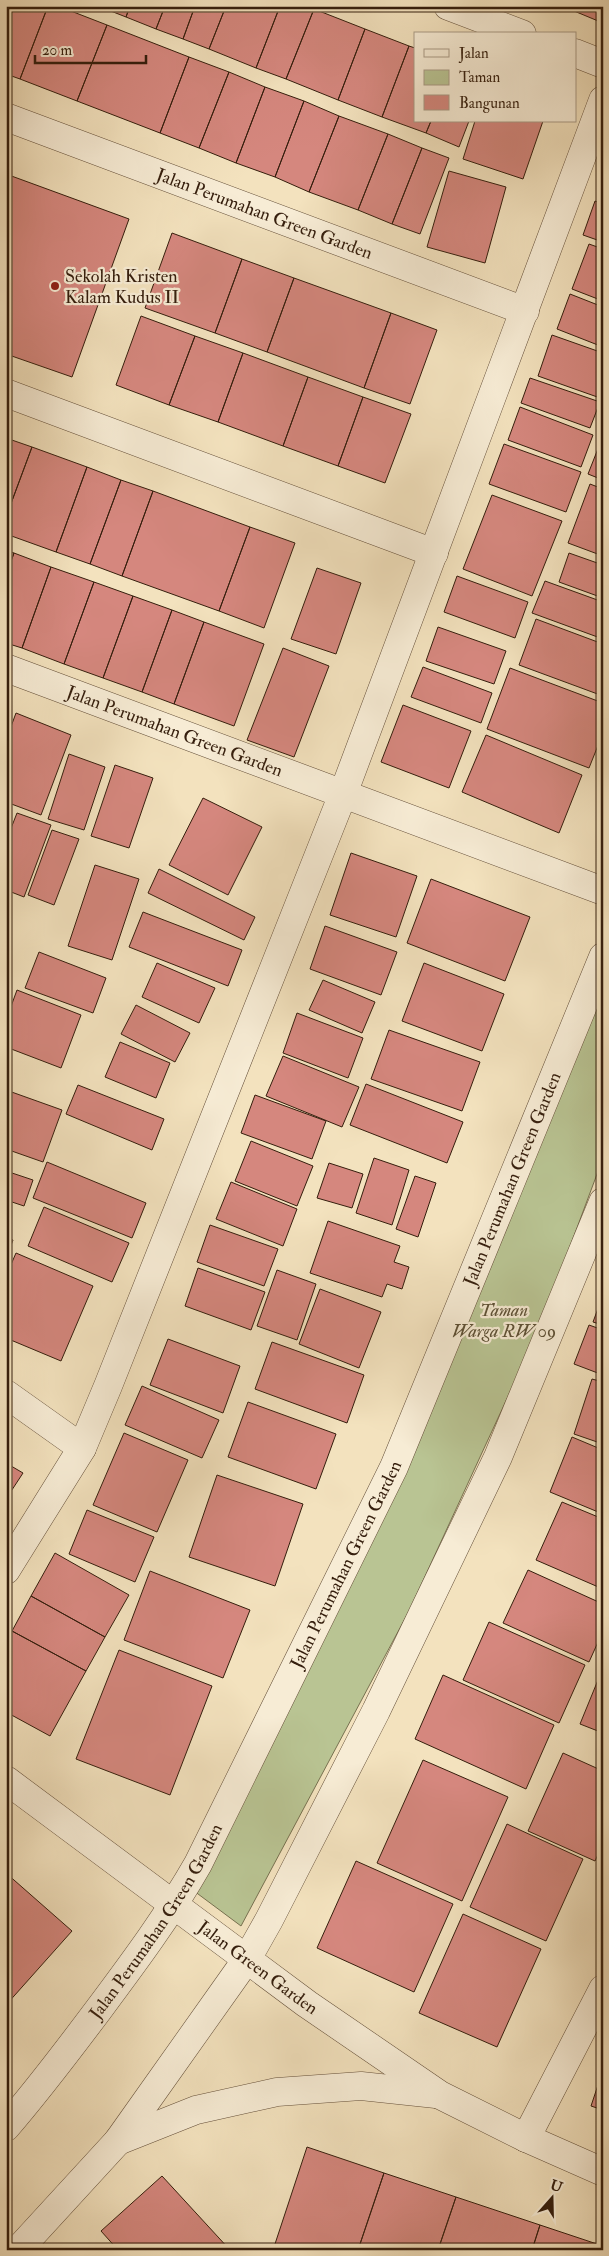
<svg xmlns="http://www.w3.org/2000/svg" width="609" height="2256" font-family="'IM FELL Double Pica',serif">
	<style>
		.green { fill: #b9c493; stroke: #777150 }
		.building { fill: #d5877e; stroke: #351e0d }
		.lines { fill: none; stroke-linecap: round; stroke-linejoin: round }
		.minor-casing { stroke: #644f39; stroke-width: 29 }
		.minor { stroke: #f7ecd5; stroke-width: 28 }
		.poi-dot { fill: #8f2418; stroke: #f7ecd5; stroke-width: 2 }
		.labels { text-anchor: middle; dominant-baseline: central; stroke-width: 4.5; stroke-linejoin: round; paint-order: stroke }
		.street-label { font-size: 18px; fill: #351e0d; stroke: #f7ecd5 }
		.poi-label { font-size: 18px; fill: #351e0d; stroke: #f7ecd5; text-anchor: start }
		.park-label { font-size: 18px; font-style: italic; fill: #5d5035; stroke: #f7ecd5 }
	</style>
	<rect width="100%" height="100%" fill="#f3e2be"/>
	<filter id="stains"><feTurbulence type="fractalNoise" baseFrequency=".004" numOctaves="4"/><feColorMatrix values="0 0 0 0 .2 0 0 0 0 .09 0 0 0 0 .02 0 0 0 .5 -.17"/></filter>
	<radialGradient id="worn" r=".72"><stop offset=".6" stop-color="#630" stop-opacity="0"/><stop offset="1" stop-color="#630" stop-opacity=".3"/></radialGradient>
	<path class="green" d="M603,985V1158L540,1327L409,1611L241,1926L190,1888Z"/>
	<path class="building" d="M6,6H48L20,79L6,74Z
		M48,6H58L107,25L77,101L20,79Z
		M98,6H130L126,17Z
		M130,6H165L156,29L126,17Z
		M165,6H195L183,39L156,29Z
		M195,6H226L209,49L183,39Z
		M226,6H280L256,68L209,49Z
		M280,6H308L314,9L286,79L256,68Z
		M562,6H603V23Z
		M314,9L365,29L338,100L286,79Z
		M107,25L189,57L160,133L77,101Z
		M365,29L409,46L382,117L338,100Z
		M409,46L415,48V121H431L426,133L382,117Z
		M189,57L229,72L199,148L160,133Z
		M229,72L265,87L236,163L199,148Z
		M265,87L304,101L275,177L236,163Z
		M304,101L339,116L309,192L275,177Z
		M339,116L388,134L358,210L309,192Z
		M431,121H469L459,147L426,133Z
		M475,121H543L523,179L463,159Z
		M388,134L422,148L392,224L358,210Z
		M422,148L449,158L420,234L392,224Z
		M449,171L506,187L485,263L427,247Z
		M6,174L129,219L72,377L6,354Z
		M595,201L603,204V242L583,235Z
		M172,233L242,259L215,333L145,308Z
		M589,244L603,249V301L572,289Z
		M242,259L294,278L267,352L215,333Z
		M294,278L391,313L364,388L267,352Z
		M570,294L603,307V347L557,329Z
		M391,313L437,330L410,404L364,388Z
		M141,316L195,336L169,405L116,385Z
		M552,335L603,353V399L538,376Z
		M195,336L243,353L218,422L169,405Z
		M243,353L308,377L283,446L218,422Z
		M308,377L363,397L338,466L283,446Z
		M530,378L600,402L590,428L521,403Z
		M363,397L411,414L385,483L338,466Z
		M520,407L593,435L581,467L508,440Z
		M603,436V480L588,474Z
		M6,438L32,447L6,517Z
		M504,444L581,472L566,512L489,484Z
		M32,447L87,467L56,552L6,534V517Z
		M87,467L121,480L90,564L56,552Z
		M121,480L153,491L122,576L90,564Z
		M590,484L603,489V556L568,543Z
		M153,491L250,527L219,611L122,576Z
		M492,495L562,521L532,596L463,569Z
		M250,527L295,543L264,628L219,611Z
		M6,550L14,553L6,575Z
		M14,553L51,567L22,648L6,643V575Z
		M569,553L603,565V598L559,582Z
		M51,567L94,582L64,664L22,648Z
		M317,568L361,583L336,654L291,639Z
		M457,576L528,602L515,638L444,612Z
		M545,581L603,602V639L532,613Z
		M94,582L133,596L103,678L64,664Z
		M133,596L172,610L142,692L103,678Z
		M172,610L204,622L174,704L142,692Z
		M536,619L603,644V696L519,665Z
		M204,622L264,644L234,726L174,704Z
		M438,627L506,651L494,684L426,661Z
		M283,648L329,666L294,757L247,740Z
		M423,667L492,693L481,723L411,697Z
		M510,668L603,703V733L589,768L487,729Z
		M403,705L471,731L449,788L381,762Z
		M16,713L71,735L41,815L6,802V740Z
		M486,735L582,775L559,833L462,792Z
		M69,754L105,767L84,830L48,819Z
		M115,765L153,778L129,848L91,836Z
		M203,798L262,827L228,895L169,865Z
		M17,813L51,825L24,897L6,890V841Z
		M52,830L79,839L54,905L28,895Z
		M351,853L417,876L396,937L330,915Z
		M95,865L139,879L112,960L68,946Z
		M159,869L255,917L244,940L148,893Z
		M431,879L530,917L505,981L407,943Z
		M143,912L242,950L228,986L129,947Z
		M325,926L397,952L381,995L310,969Z
		M39,952L106,978L93,1013L25,988Z
		M157,963L215,988L199,1023L142,997Z
		M424,963L504,994L482,1051L402,1021Z
		M323,980L375,1002L362,1033L309,1010Z
		M17,990L81,1015L61,1068L6,1047V1020Z
		M136,1005L190,1033L175,1062L121,1034Z
		M297,1013L363,1038L348,1078L283,1053Z
		M389,1030L480,1062L462,1111L371,1079Z
		M120,1042L170,1063L156,1098L105,1077Z
		M283,1056L359,1087L342,1127L266,1096Z
		M366,1084L463,1122L447,1163L350,1125Z
		M78,1085L164,1119L152,1150L66,1114Z
		M6,1090L62,1110L43,1162L6,1149Z
		M255,1095L326,1121L312,1159L241,1133Z
		M251,1141L313,1166L297,1206L235,1181Z
		M374,1158L409,1170L392,1225L356,1213Z
		M47,1162L146,1203L132,1238L33,1198Z
		M329,1163L363,1174L352,1208L317,1198Z
		M6,1171L33,1180L24,1206L6,1200Z
		M415,1176L436,1183L418,1237L396,1229Z
		M231,1182L297,1209L283,1246L216,1219Z
		M44,1207L129,1243L112,1282L28,1246Z
		M328,1221L400,1246L394,1262L409,1267L402,1289L387,1284L382,1297L310,1273Z
		M210,1225L278,1249L264,1286L197,1262Z
		M6,1237L13,1240L6,1259Z
		M16,1253L93,1286L61,1361L6,1338V1276Z
		M198,1268L265,1292L251,1330L185,1306Z
		M277,1270L316,1284L297,1340L257,1326Z
		M320,1289L381,1312L359,1368L299,1344Z
		M603,1295V1325L593,1322Z
		M589,1325L603,1330V1375L574,1364Z
		M168,1339L240,1366L223,1413L150,1385Z
		M272,1342L364,1375L347,1423L255,1389Z
		M592,1379L603,1382V1444L574,1434Z
		M142,1386L219,1420L202,1458L125,1425Z
		M248,1402L336,1434L316,1489L228,1457Z
		M124,1433L188,1460L157,1532L93,1505Z
		M572,1437L603,1450V1514L550,1492Z
		M6,1463L23,1473L6,1499Z
		M217,1475L303,1504L275,1586L189,1557Z
		M562,1502L603,1519V1589L536,1560Z
		M87,1510L154,1537L135,1582L69,1554Z
		M55,1553L129,1595L105,1637L31,1596Z
		M528,1570L603,1604V1631L589,1662L503,1623Z
		M150,1571L250,1610L223,1678L124,1640Z
		M31,1596L105,1637L86,1671L12,1631Z
		M489,1622L585,1665L559,1723L463,1680Z
		M12,1631L86,1671L50,1736L6,1712V1641Z
		M119,1650L212,1686L170,1795L76,1759Z
		M443,1675L554,1725L526,1789L415,1739Z
		M598,1680L603,1682V1733L580,1724Z
		M563,1753L603,1771V1844L595,1861L528,1831Z
		M423,1760L508,1797L462,1901L377,1863Z
		M507,1824L583,1859L546,1941L470,1907Z
		M356,1861L453,1904L414,1992L317,1948Z
		M6,1873L72,1931L6,2005Z
		M463,1914L541,1949L497,2047L419,2013Z
		M603,2070V2110L591,2106Z
		M307,2147L384,2173L358,2250H273Z
		M384,2173L456,2197L438,2250H358Z
		M162,2176L230,2250H118L101,2231Z
		M456,2197L540,2225L532,2250H438Z
		M540,2225L603,2246V2250H532Z"/>
	<g class="lines">
		<defs>
			<g id="minor">
				<path d="M448,6L522,34"/>
				<path d="M575,53L603,64"/>
				<path id="s1" d="M6,117L525,311"/>
				<path d="M6,393L434,553"/>
				<path id="s2" d="M6,668L603,891"/>
				<path d="M6,1394L82,1448"/>
				<path d="M6,1570L82,1448L108,1386L343,794L603,100"/>
				<path id="s3" d="M6,1780L307,2004L440,2095L526,2138L603,2172"/>
				<path id="s4" d="M6,2127C39,2089 69,2049 99,2009C134,1962 169,1915 198,1864L394,1467L603,957"/>
				<path d="M526,2138L603,1989"/>
				<path d="M118,2141L196,2110L277,2092L361,2086L436,2094"/>
				<path d="M18,2250L118,2141L247,1959L269,1920L376,1711L498,1457L603,1202"/>
			</g>
		</defs>
		<use href="#minor" class="minor-casing"/>
		<use href="#minor" class="minor"/>
	</g>
	<circle class="poi-dot" cx="55" cy="286" r="5"/>
	<g class="labels">
		<g class="street-label">
			<text stroke="none"><textPath href="#s1" startOffset="276">Jalan Perumahan Green Garden</textPath></text>
			<text stroke="none"><textPath href="#s2" startOffset="180">Jalan Perumahan Green Garden</textPath></text>
			<text stroke="none"><textPath href="#s4" startOffset="1080">Jalan Perumahan Green Garden</textPath></text>
			<text stroke="none"><textPath href="#s4" startOffset="660">Jalan Perumahan Green Garden</textPath></text>
			<text stroke="none"><textPath href="#s4" startOffset="255">Jalan Perumahan Green Garden</textPath></text>
			<text stroke="none"><textPath href="#s3" startOffset="314">Jalan Green Garden</textPath></text>
		</g>
		<g class="poi-label">
			<text x="65" y="276">Sekolah Kristen<tspan x="65" dy="21">Kalam Kudus II</tspan></text>
		</g>
		<g class="park-label">
			<text x="504" y="1310">Taman<tspan x="504" dy="21">Warga RW 09</tspan></text>
		</g>
	</g>
	<rect width="609" height="2256" fill="none" stroke="#f3e2be" stroke-width="25"/>
	<rect x="8" y="8" width="594" height="2241" fill="none" stroke="#351e0d" stroke-width="2.5"/>
	<rect x="12" y="12" width="584" height="2231" fill="none" stroke="#351e0d"/>
	<rect x="414" y="32" width="162" height="90" fill="#f7ecd5" stroke="#a99a85"/>
	<rect x="424" y="49" width="25" height="8" fill="#f7ecd5" stroke="#a99a85"/>
	<text x="459" y="58" font-size="15" fill="#351e0d">Jalan</text>
	<rect x="424" y="70" width="25" height="15" fill="#b9c493" stroke="#a99a85"/>
	<text x="459" y="82" font-size="15" fill="#351e0d">Taman</text>
	<rect x="424" y="95" width="25" height="15" fill="#d5877e" stroke="#a99a85"/>
	<text x="459" y="108" font-size="15" fill="#351e0d">Bangunan</text>
	<g transform="translate(552 2198) rotate(20)" stroke="#f7ecd5" stroke-width="4" paint-order="stroke">
	<path d="M0-4L9 19L0 12L-9 19Z" fill="#351e0d"/>
	<text y="-8" font-size="14" font-weight="bold" text-anchor="middle" fill="#351e0d">U</text>
	</g>
	<path d="M35 55v8h111v-8" fill="none" stroke="#351e0d" stroke-width="2.5"/>
	<text x="42" y="55" font-size="15" fill="#351e0d" stroke="#f7ecd5" stroke-width="4" paint-order="stroke">20 m</text>
	<rect width="100%" height="100%" filter="url(#stains)"/>
	<rect width="100%" height="100%" fill="url(#worn)"/>
</svg>
